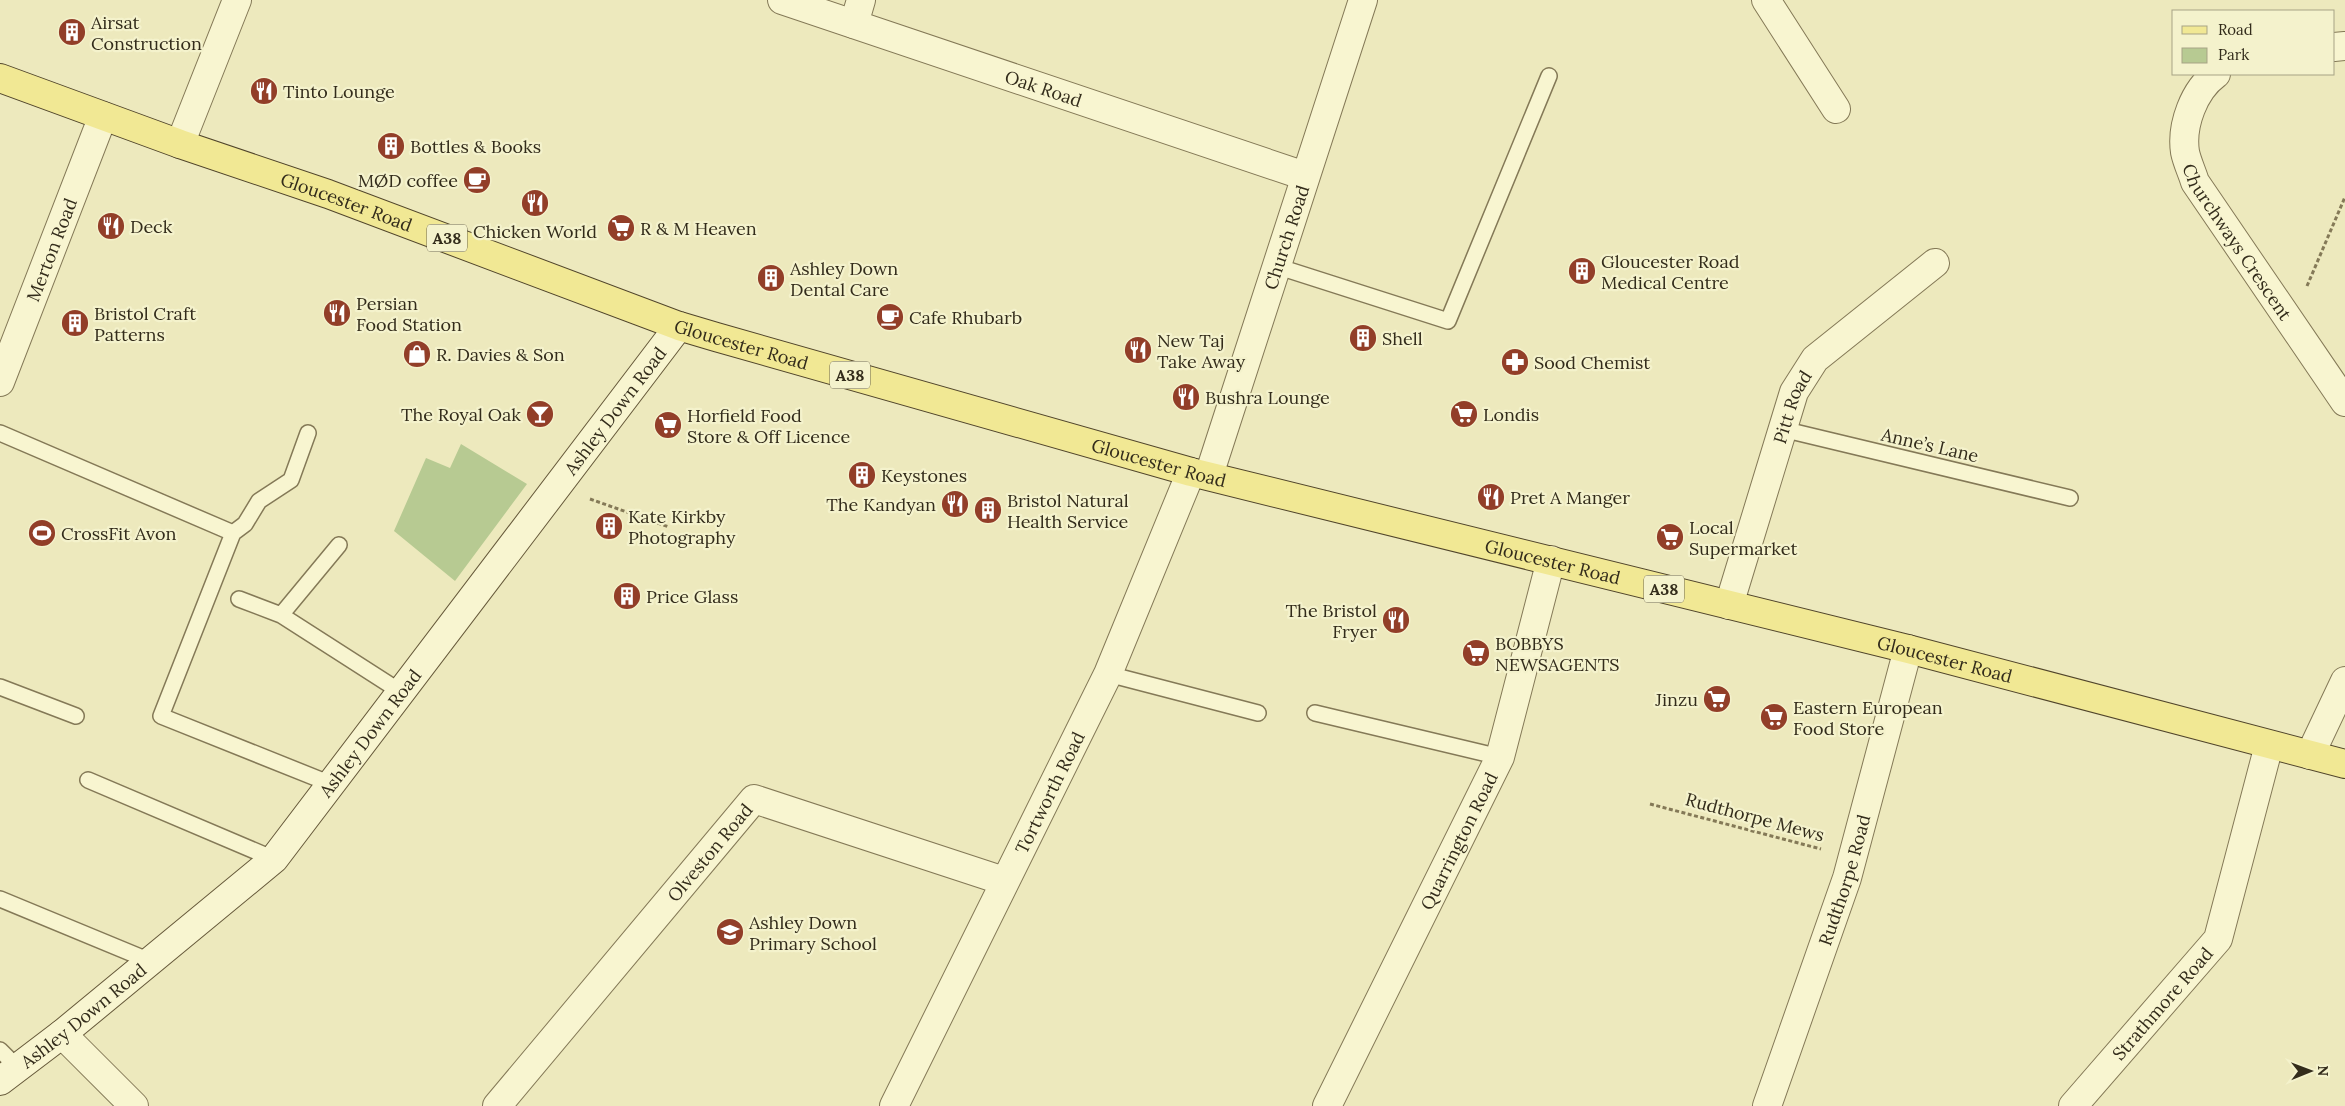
<svg xmlns="http://www.w3.org/2000/svg" width="2345" height="1106" font-family="Lora,serif">
	<style>
		.green { fill: #b7ca92 }
		.lines { fill: none; stroke-linecap: round; stroke-linejoin: round }
		.lane-casing { stroke: #847957; stroke-width: 18 }
		.street-casing { stroke: #847957; stroke-width: 30 }
		.secondary-casing { stroke: #66593a; stroke-width: 30 }
		.primary-casing { stroke: #51452b; stroke-width: 30 }
		.path { stroke: #847957; stroke-width: 3; stroke-dasharray: 4 2.5; stroke-linecap: butt }
		.lane { stroke: #f8f5d0; stroke-width: 15 }
		.street { stroke: #f8f5d0; stroke-width: 28 }
		.secondary { stroke: #f8f5d0; stroke-width: 28 }
		.primary { stroke: #f1e894; stroke-width: 28 }
		.labels { text-anchor: middle; dominant-baseline: central; stroke-width: 4.5; stroke-linejoin: round; paint-order: stroke }
		.shield { fill: #f4f2cc; stroke: #6d6750; stroke-width: 1 }
		.shield-label { font-size: 16px; font-weight: bold; fill: #332c1b }
		.poi-label { font-size: 18px; fill: #332c1b; stroke: #f4f2cc; text-anchor: start }
		.street-label { font-size: 18px; fill: #332c1b; stroke: #f4f2cc }
	</style>
	<rect width="100%" height="100%" fill="#ede9bd"/>
	<path class="green" d="M461,444L527,484L455,581L394,531L426,458L450,468Z"/>
	<g class="lines">
		<defs>
			<path id="lane" d="M1276,266L1448,321L1549,76
				M1782,429L2070,498
				M0,433L233,533L161,716L331,784
				M233,533L245,524L259,501L291,480L308,433
				M239,599L281,615L401,692
				M281,615L339,545
				M1108,674L1258,713
				M0,687L76,716
				M1315,713L1500,757
				M88,780L274,859
				M0,899L150,961
				M0,1050L18,1068"/>
			<g id="street">
				<path id="s1" d="M782,0L1305,176"/>
				<path d="M1766,0L1836,109"/>
				<path d="M854,24L861,0"/>
				<path d="M2334,47L2345,46"/>
				<path id="s2" d="M2216,74C2194,90 2181,125 2185,152C2187,162 2192,172 2195,182L2345,402"/>
				<path d="M180,144L237,0"/>
				<path id="s3" d="M0,382L103,116"/>
				<path id="s4" d="M1209,475L1363,0"/>
				<path id="s5" d="M1729,605L1794,392L1815,359L1935,263"/>
				<path d="M2310,755L2345,681"/>
				<path d="M62,1034L134,1106"/>
				<path id="s6" d="M497,1106L754,799L1004,881"/>
				<path id="s7" d="M894,1106L1108,674L1191,472"/>
				<path id="s8" d="M1327,1106L1500,757L1551,560"/>
				<path id="s9" d="M1767,1106L1847,878L1908,649"/>
				<path id="s10" d="M2073,1106L2218,939L2269,745"/>
			</g>
			<g id="secondary">
				<path id="s11" d="M0,1081L62,1034L274,859L679,326"/>
			</g>
			<g id="primary">
				<path id="s12" d="M0,78L180,144L328,194L679,326L716,337L1191,472L1908,649L2345,764"/>
			</g>
		</defs>
		<use href="#lane" class="lane-casing"/>
		<use href="#street" class="street-casing"/>
		<use href="#secondary" class="secondary-casing"/>
		<use href="#primary" class="primary-casing"/>
		<path class="path" d="M2307,286L2345,197
			M590,499L669,527
			M1650,804L1821,849"/>
		<use href="#lane" class="lane"/>
		<use href="#street" class="street"/>
		<use href="#secondary" class="secondary"/>
		<use href="#primary" class="primary"/>
	</g>
	<defs>
		<symbol id="building-disc" viewBox="-11 -11 22 22"><circle r="9.5" fill="#923e28" stroke="#f4f2cc"/><path d="M-4-6H4V6H1V3H-1V6H-4ZM-2.5-4.3h1.7v1.8h-1.7ZM.8-4.3h1.7v1.8H.8ZM-2.5-1h1.7V.8h-1.7ZM.8-1h1.7V.8H.8Z" fill="#fff"/></symbol>
		<symbol id="restaurant-disc" viewBox="-11 -11 22 22"><circle r="9.5" fill="#923e28" stroke="#f4f2cc"/><path d="M-5-6h1v4h1v-4h1v4h1v-4h1v5L-1.5 .5V6h-2V.5L-5-1ZM5-6V6H3V1.5H1.5Q1.5-4 5-6Z" fill="#fff"/></symbol>
		<symbol id="cafe-disc" viewBox="-11 -11 22 22"><circle r="9.5" fill="#923e28" stroke="#f4f2cc"/><path d="M-5.5-4.5H6V0H3Q3 3.5 0 3.5H-2.5Q-5.5 3.5-5.5 0ZM3-3.2v2h1.7v-2ZM-6 4.5H4V6H-6Z" fill="#fff"/></symbol>
		<symbol id="supermarket-disc" viewBox="-11 -11 22 22"><circle r="9.5" fill="#923e28" stroke="#f4f2cc"/><path d="M-6-5.5h2.5l.6 2H6L4.5 2H-2.5L-4.4-4H-6ZM-1.5 3.2a1.3 1.3 0 1 0 .1 0ZM3 3.2a1.3 1.3 0 1 0 .1 0Z" fill="#fff"/></symbol>
		<symbol id="shop-disc" viewBox="-11 -11 22 22"><circle r="9.5" fill="#923e28" stroke="#f4f2cc"/><path d="M-5-2.5h2.3a2.7 3.5 0 0 1 5.4 0H5L5.5 6h-11ZM-1.5-2.5h3a1.5 2.3 0 0 0-3 0Z" fill="#fff"/></symbol>
		<symbol id="pharmacy-disc" viewBox="-11 -11 22 22"><circle r="9.5" fill="#923e28" stroke="#f4f2cc"/><path d="M-2-6h4v4h4v4h-4v4h-4v-4h-4v-4h4Z" fill="#fff"/></symbol>
		<symbol id="bar-disc" viewBox="-11 -11 22 22"><circle r="9.5" fill="#923e28" stroke="#f4f2cc"/><path d="M-6-5H6L.8 .8V4.5H3.5V6h-7V4.5H-.8V.8Z" fill="#fff"/></symbol>
		<symbol id="stadium-disc" viewBox="-11 -11 22 22"><circle r="9.5" fill="#923e28" stroke="#f4f2cc"/><path d="M0-5a6.5 5 0 1 0 0 10a6.5 5 0 1 0 0-10ZM-3.5-1.8h7v3.6h-7Z" fill="#fff"/></symbol>
		<symbol id="school-disc" viewBox="-11 -11 22 22"><circle r="9.5" fill="#923e28" stroke="#f4f2cc"/><path d="M0-5L7-2L0 1L-7-2ZM-4 1L0 2.5L4 1V4Q0 6-4 4Z" fill="#fff"/></symbol>
	</defs>
	<g fill-rule="evenodd">
		<use href="#building-disc" x="56" y="16" width="32" height="32"/>
		<use href="#restaurant-disc" x="248" y="75" width="32" height="32"/>
		<use href="#building-disc" x="375" y="130" width="32" height="32"/>
		<use href="#cafe-disc" x="461" y="164" width="32" height="32"/>
		<use href="#restaurant-disc" x="519" y="187" width="32" height="32"/>
		<use href="#restaurant-disc" x="95" y="210" width="32" height="32"/>
		<use href="#supermarket-disc" x="605" y="212" width="32" height="32"/>
		<use href="#building-disc" x="1566" y="255" width="32" height="32"/>
		<use href="#building-disc" x="755" y="262" width="32" height="32"/>
		<use href="#restaurant-disc" x="321" y="297" width="32" height="32"/>
		<use href="#cafe-disc" x="874" y="301" width="32" height="32"/>
		<use href="#building-disc" x="59" y="307" width="32" height="32"/>
		<use href="#building-disc" x="1347" y="322" width="32" height="32"/>
		<use href="#restaurant-disc" x="1122" y="334" width="32" height="32"/>
		<use href="#shop-disc" x="401" y="338" width="32" height="32"/>
		<use href="#pharmacy-disc" x="1499" y="346" width="32" height="32"/>
		<use href="#restaurant-disc" x="1170" y="381" width="32" height="32"/>
		<use href="#bar-disc" x="524" y="398" width="32" height="32"/>
		<use href="#supermarket-disc" x="1448" y="398" width="32" height="32"/>
		<use href="#supermarket-disc" x="652" y="409" width="32" height="32"/>
		<use href="#building-disc" x="846" y="459" width="32" height="32"/>
		<use href="#restaurant-disc" x="1475" y="481" width="32" height="32"/>
		<use href="#restaurant-disc" x="939" y="488" width="32" height="32"/>
		<use href="#building-disc" x="972" y="494" width="32" height="32"/>
		<use href="#building-disc" x="593" y="510" width="32" height="32"/>
		<use href="#stadium-disc" x="26" y="517" width="32" height="32"/>
		<use href="#supermarket-disc" x="1654" y="521" width="32" height="32"/>
		<use href="#building-disc" x="611" y="580" width="32" height="32"/>
		<use href="#restaurant-disc" x="1380" y="604" width="32" height="32"/>
		<use href="#supermarket-disc" x="1460" y="637" width="32" height="32"/>
		<use href="#supermarket-disc" x="1701" y="683" width="32" height="32"/>
		<use href="#supermarket-disc" x="1758" y="701" width="32" height="32"/>
		<use href="#school-disc" x="714" y="916" width="32" height="32"/>
	</g>
	<g class="labels">
		<g class="shield">
			<rect x="427" y="224.5" width="40" height="27" rx="4"/>
			<rect x="830" y="361.5" width="40" height="27" rx="4"/>
			<rect x="1644" y="575.5" width="40" height="27" rx="4"/>
		</g>
		<g class="shield-label">
			<text x="447" y="238">A38</text>
			<text x="850" y="375">A38</text>
			<text x="1664" y="589">A38</text>
		</g>
		<g class="poi-label">
			<text x="91" y="22">Airsat<tspan x="91" dy="21">Construction</tspan></text>
			<text x="283" y="91">Tinto Lounge</text>
			<text x="410" y="146">Bottles &amp; Books</text>
			<text x="458" y="180" text-anchor="end">MØD coffee</text>
			<text x="130" y="226">Deck</text>
			<text x="640" y="228">R &amp; M Heaven</text>
			<text x="535" y="231" text-anchor="middle">Chicken World</text>
			<text x="1601" y="261">Gloucester Road<tspan x="1601" dy="21">Medical Centre</tspan></text>
			<text x="790" y="268">Ashley Down<tspan x="790" dy="21">Dental Care</tspan></text>
			<text x="356" y="303">Persian<tspan x="356" dy="21">Food Station</tspan></text>
			<text x="94" y="313">Bristol Craft<tspan x="94" dy="21">Patterns</tspan></text>
			<text x="909" y="317">Cafe Rhubarb</text>
			<text x="1382" y="338">Shell</text>
			<text x="1157" y="340">New Taj<tspan x="1157" dy="21">Take Away</tspan></text>
			<text x="436" y="354">R. Davies &amp; Son</text>
			<text x="1534" y="362">Sood Chemist</text>
			<text x="1205" y="397">Bushra Lounge</text>
			<text x="521" y="414" text-anchor="end">The Royal Oak</text>
			<text x="1483" y="414">Londis</text>
			<text x="687" y="415">Horfield Food<tspan x="687" dy="21">Store &amp; Off Licence</tspan></text>
			<text x="881" y="475">Keystones</text>
			<text x="1510" y="497">Pret A Manger</text>
			<text x="1007" y="500">Bristol Natural<tspan x="1007" dy="21">Health Service</tspan></text>
			<text x="936" y="504" text-anchor="end">The Kandyan</text>
			<text x="628" y="516">Kate Kirkby<tspan x="628" dy="21">Photography</tspan></text>
			<text x="1689" y="527">Local<tspan x="1689" dy="21">Supermarket</tspan></text>
			<text x="61" y="533">CrossFit Avon</text>
			<text x="646" y="596">Price Glass</text>
			<text x="1377" y="610" text-anchor="end">The Bristol<tspan x="1377" dy="21">Fryer</tspan></text>
			<text x="1495" y="643">BOBBYS<tspan x="1495" dy="21">NEWSAGENTS</tspan></text>
			<text x="1698" y="699" text-anchor="end">Jinzu</text>
			<text x="1793" y="707">Eastern European<tspan x="1793" dy="21">Food Store</tspan></text>
			<text x="749" y="922">Ashley Down<tspan x="749" dy="21">Primary School</tspan></text>
		</g>
		<g class="street-label">
			<text stroke="none"><textPath href="#s1" startOffset="276">Oak Road</textPath></text>
			<text stroke="none"><textPath href="#s12" startOffset="368">Gloucester Road</textPath></text>
			<text stroke="none"><textPath href="#s4" startOffset="250">Church Road</textPath></text>
			<text stroke="none"><textPath href="#s2" startOffset="192">Churchways Crescent</textPath></text>
			<text stroke="none"><textPath href="#s3" startOffset="142">Merton Road</textPath></text>
			<text stroke="none"><textPath href="#s12" startOffset="788">Gloucester Road</textPath></text>
			<text stroke="none"><textPath href="#s5" startOffset="208">Pitt Road</textPath></text>
			<text stroke="none"><textPath href="#s11" startOffset="916">Ashley Down Road</textPath></text>
			<text transform="translate(1930 445) rotate(13)">Anne’s Lane</text>
			<text stroke="none"><textPath href="#s12" startOffset="1222">Gloucester Road</textPath></text>
			<text stroke="none"><textPath href="#s12" startOffset="1628">Gloucester Road</textPath></text>
			<text stroke="none"><textPath href="#s12" startOffset="2032">Gloucester Road</textPath></text>
			<text stroke="none"><textPath href="#s11" startOffset="511">Ashley Down Road</textPath></text>
			<text stroke="none"><textPath href="#s7" startOffset="350">Tortworth Road</textPath></text>
			<text transform="translate(1755 817) rotate(15)">Rudthorpe Mews</text>
			<text stroke="none"><textPath href="#s8" startOffset="296">Quarrington Road</textPath></text>
			<text stroke="none"><textPath href="#s6" startOffset="331">Olveston Road</textPath></text>
			<text stroke="none"><textPath href="#s9" startOffset="239">Rudthorpe Road</textPath></text>
			<text stroke="none"><textPath href="#s10" startOffset="136">Strathmore Road</textPath></text>
			<text stroke="none"><textPath href="#s11" startOffset="106">Ashley Down Road</textPath></text>
		</g>
	</g>
	<rect x="2172" y="10" width="162" height="65" fill="#f4f2cc" stroke="#a7a385"/>
	<rect x="2182" y="26" width="25" height="8" fill="#f1e894" stroke="#a7a385"/>
	<text x="2218" y="35" font-size="15" fill="#332c1b">Road</text>
	<rect x="2182" y="48" width="25" height="15" fill="#b7ca92" stroke="#a7a385"/>
	<text x="2218" y="60" font-size="15" fill="#332c1b">Park</text>
	<g transform="translate(2310 1071) rotate(89)" stroke="#f4f2cc" stroke-width="4" paint-order="stroke">
	<path d="M0-4L9 19L0 12L-9 19Z" fill="#332c1b"/>
	<text y="-8" font-size="14" font-weight="bold" text-anchor="middle" fill="#332c1b">N</text>
	</g>
</svg>
